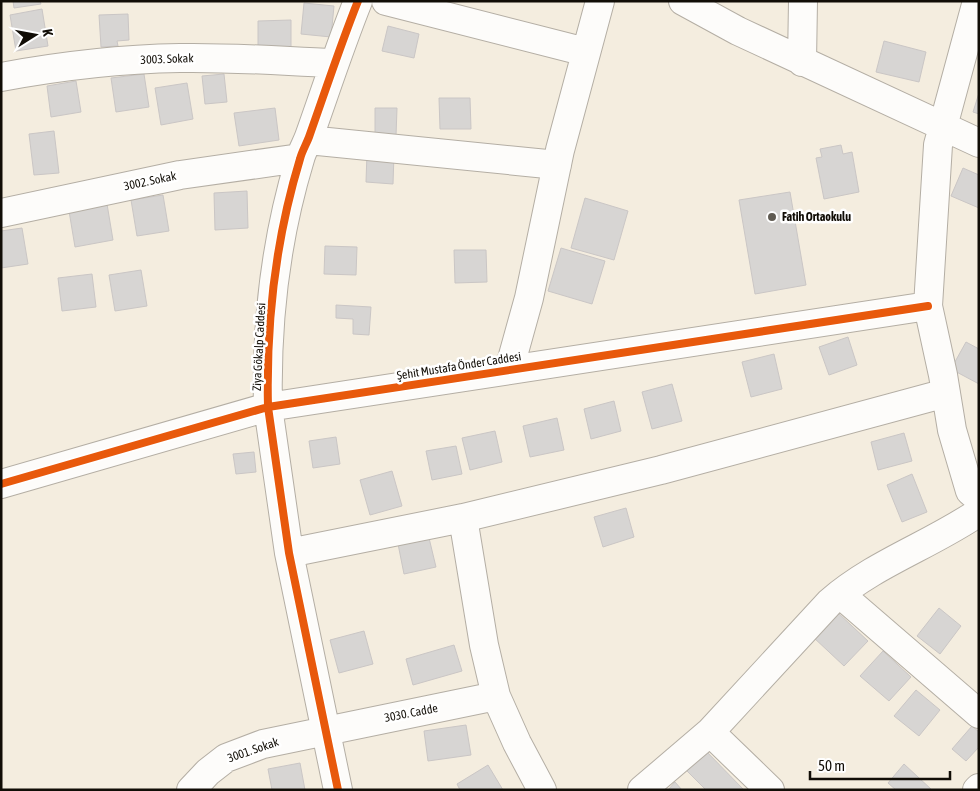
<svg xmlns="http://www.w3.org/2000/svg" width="980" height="791" font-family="'Asap Condensed',sans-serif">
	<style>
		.building { fill: #d7d5d3; stroke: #cac6c5 }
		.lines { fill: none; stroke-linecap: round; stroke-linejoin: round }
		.minor-casing { stroke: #b4aea4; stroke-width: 30 }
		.minor { stroke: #fdfcfa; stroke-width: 28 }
		.cycleway-casing { stroke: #fff; stroke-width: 11 }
		.cycleway { stroke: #e8590c; stroke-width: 8 }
		.poi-dot { fill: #605b52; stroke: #fff; stroke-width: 2 }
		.labels { text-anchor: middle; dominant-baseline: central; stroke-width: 5; stroke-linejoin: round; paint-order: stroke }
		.street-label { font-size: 12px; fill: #110d06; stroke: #fff }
		.poi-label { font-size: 12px; font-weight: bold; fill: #110d06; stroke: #fff; text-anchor: start }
	</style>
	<rect width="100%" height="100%" fill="#f4eddf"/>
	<path class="building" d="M13,1H40L41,4L14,8Z
		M304,3L334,6L331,37L301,34Z
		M42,9L48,46L16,51L10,15Z
		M128,14L129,40L117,41L118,46L101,47L99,15Z
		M291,20V54H258V21Z
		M388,26L419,34L414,58L382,51Z
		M884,41L926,52L919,82L876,72Z
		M144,74L149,107L116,112L111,78Z
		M224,74L227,102L205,104L202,76Z
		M76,81L81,112L51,117L47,86Z
		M187,83L193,119L161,125L155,88Z
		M979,93V114L973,112Z
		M439,98H470L471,129H440Z
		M275,108L279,140L239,146L234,113Z
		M375,108H397L396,136H375Z
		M54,131L59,173L34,175L29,134Z
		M841,145L843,154L852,152L859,192L824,199L816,158L822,157L820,149Z
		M367,153L394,154L393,184L366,182Z
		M963,168L979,175V208L951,196Z
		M247,191L248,228L215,230L214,193Z
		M790,192L806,285L755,294L739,200Z
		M163,195L169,231L137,236L131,200Z
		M585,198L628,211L614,260L571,248Z
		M107,204L113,240L75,247L69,211Z
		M22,228L28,264L1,268V231Z
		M325,246L357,247L356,275L324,274Z
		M561,248L605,261L592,304L548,291Z
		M454,250H486L487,282L455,283Z
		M141,270L147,306L115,311L109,275Z
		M92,274L96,307L62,311L58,278Z
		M336,305L371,307L369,335L353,334V319L336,318Z
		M848,337L857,365L829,375L819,347Z
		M966,342L979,349V384L951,369Z
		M774,354L782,389L751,397L742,362Z
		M672,384L682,421L652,429L642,392Z
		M614,401L621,431L591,439L584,409Z
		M557,418L564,450L530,457L523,426Z
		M495,431L502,462L470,470L462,438Z
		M904,433L912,461L878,470L871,442Z
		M336,437L340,464L313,468L309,441Z
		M456,446L462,474L432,480L426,451Z
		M254,452L256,472L236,474L233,454Z
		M392,471L402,506L370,515L360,480Z
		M912,474L927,512L902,522L887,485Z
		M626,508L634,537L603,547L594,517Z
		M429,538L436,567L404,574L398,544Z
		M939,608L961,626L940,654L917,636Z
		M836,611L868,641L844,666L813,637Z
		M364,631L373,664L339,673L330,640Z
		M454,645L462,671L413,685L406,659Z
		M883,651L911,677L889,701L860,676Z
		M916,690L940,710L919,736L894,716Z
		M466,725L471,755L428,761L424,731Z
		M972,726L979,732V747L966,761L952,749Z
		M705,750L744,790H706L685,769Z
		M300,763L305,790H272L268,769Z
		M904,764L932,790H896L888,783Z
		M488,765L503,790H460L457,784Z
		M675,782L682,790H668Z"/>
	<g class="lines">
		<defs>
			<path id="minor" d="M386,1L586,52
				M683,1L738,31L979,143
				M977,1L938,145L928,306L943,375L952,430L970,491L979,499
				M802,62L803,1
				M1,77C60,66 120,59 180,58C231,57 282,61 333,63
				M308,140L557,165
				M1,213L180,175L300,158
				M509,370L529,298L560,150L600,1
				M1,484L268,407L928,306
				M463,518L484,645L496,696L517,743L542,790
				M289,553L463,518L661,470L946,393
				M840,594L979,714
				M710,732L770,790
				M191,790L208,772L226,758L263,744L496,696
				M338,790L289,553L268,407C266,325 276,238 300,159C302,151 306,145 309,137C325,92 340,46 358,1
				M642,790L710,732L830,602C875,563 931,545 979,512
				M977,790L979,788"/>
		</defs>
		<use href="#minor" class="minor-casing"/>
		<use href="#minor" class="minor"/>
		<defs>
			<path id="cycleway" d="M1,484L268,407L928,306
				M338,790L289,553L268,407C266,325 276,238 300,159C302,151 306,145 309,137C325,92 340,46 358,1"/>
		</defs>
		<use href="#cycleway" class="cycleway-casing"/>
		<use href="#cycleway" class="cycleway"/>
	</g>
	<circle class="poi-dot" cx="772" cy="217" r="5"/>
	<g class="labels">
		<g class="street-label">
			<text transform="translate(167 59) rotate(-2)">3003. Sokak</text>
			<text transform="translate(150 181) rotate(-12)">3002. Sokak</text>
			<text transform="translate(259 347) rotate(-87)">Ziya Gökalp Caddesi</text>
			<text transform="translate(459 366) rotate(-9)">Şehit Mustafa Önder Caddesi</text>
			<text transform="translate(411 713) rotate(-11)">3030. Cadde</text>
			<text transform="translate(253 750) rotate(-19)">3001. Sokak</text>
		</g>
		<g class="poi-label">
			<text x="782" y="217">Fatih Ortaokulu</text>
		</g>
	</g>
	<rect width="980" height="791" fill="none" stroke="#110d06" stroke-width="5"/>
	<g transform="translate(35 35) rotate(79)" stroke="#ffffff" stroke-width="4" paint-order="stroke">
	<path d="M0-4L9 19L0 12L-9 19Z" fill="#110d06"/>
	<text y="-8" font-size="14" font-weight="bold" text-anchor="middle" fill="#110d06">K</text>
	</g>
	<path d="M810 771v8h140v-8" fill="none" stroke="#110d06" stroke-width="2.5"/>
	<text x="818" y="771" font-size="15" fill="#110d06" stroke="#ffffff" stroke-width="4" paint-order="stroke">50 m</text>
</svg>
